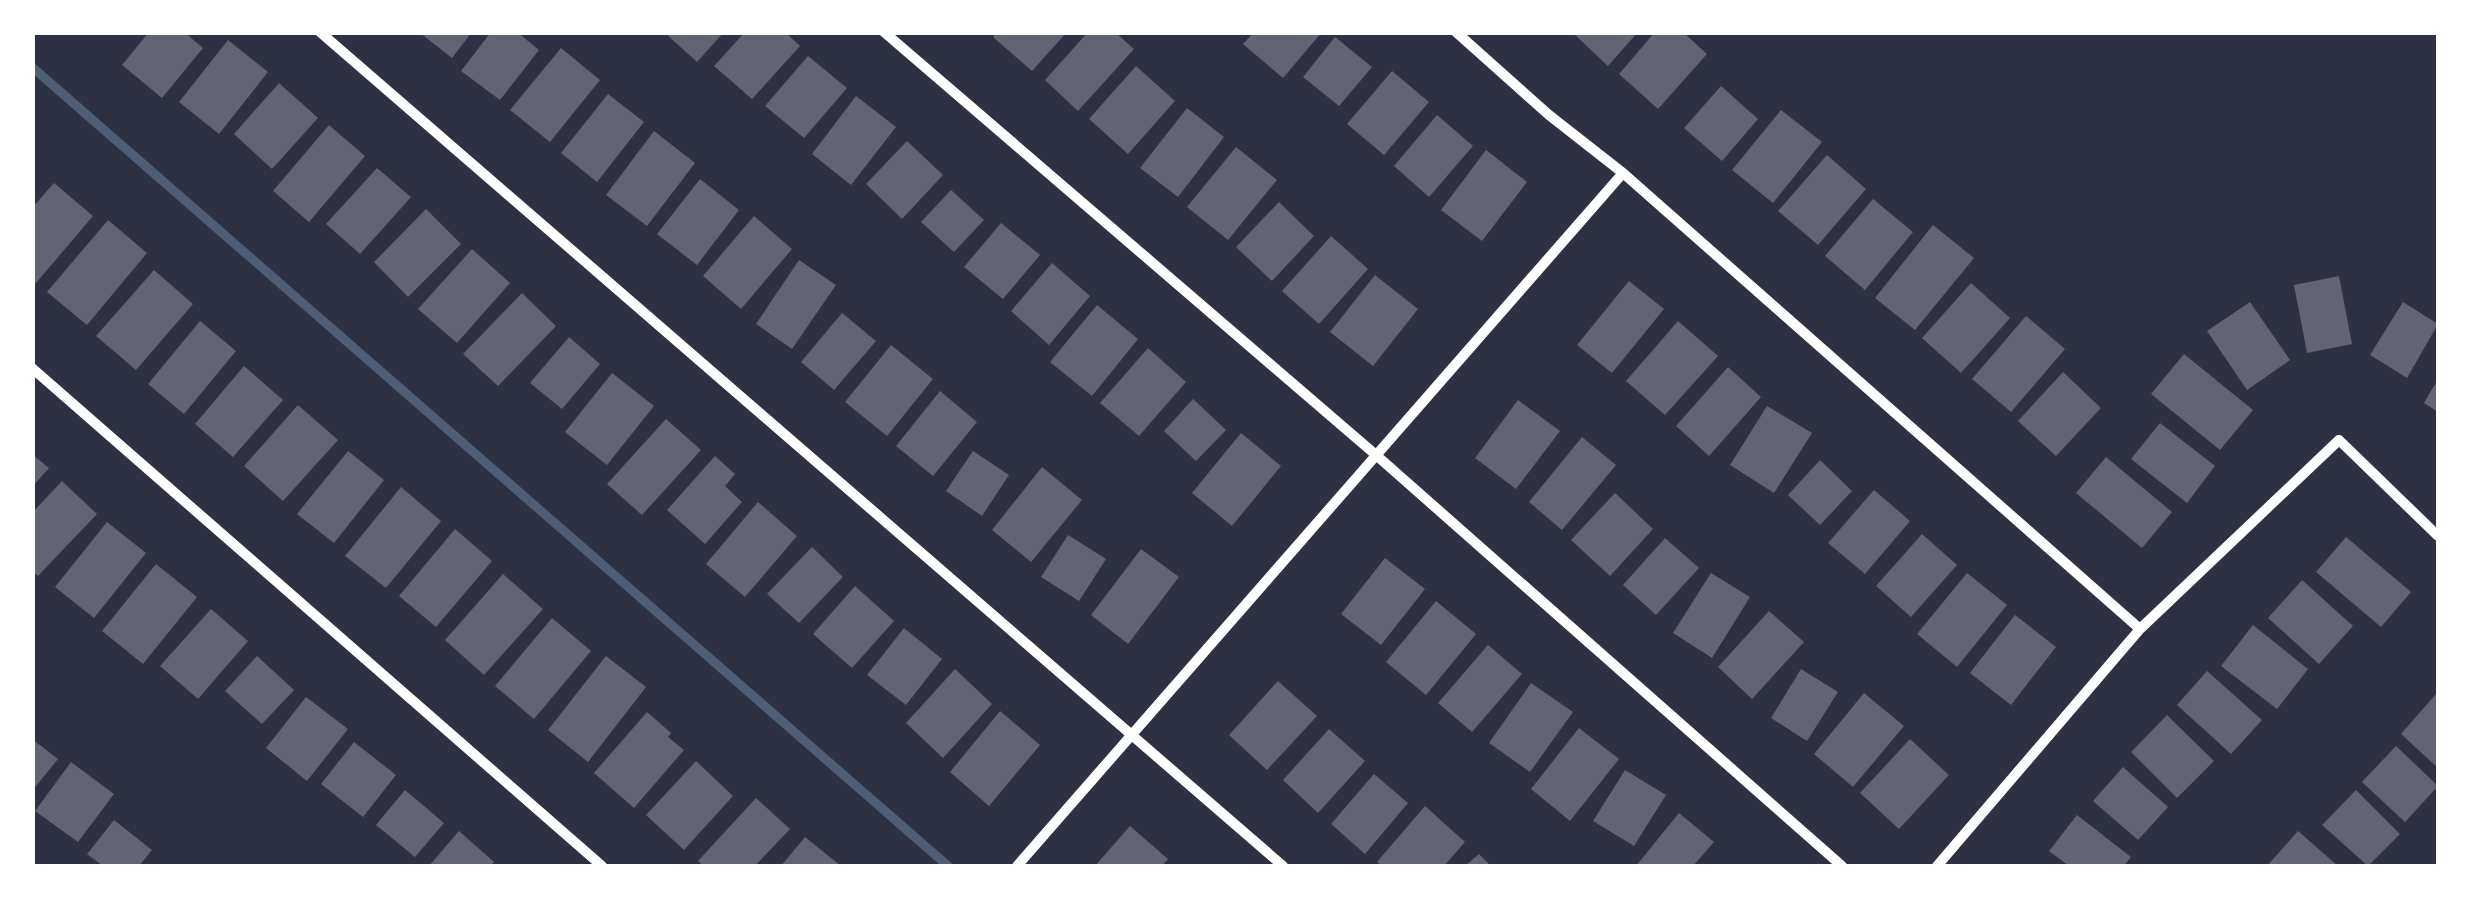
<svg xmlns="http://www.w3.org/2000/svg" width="2471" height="899" font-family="Arial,sans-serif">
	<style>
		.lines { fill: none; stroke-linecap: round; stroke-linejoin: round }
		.stream { stroke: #4f5d75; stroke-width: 9 }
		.building { fill: #626471 }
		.minor { stroke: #fff; stroke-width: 10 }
	</style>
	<rect width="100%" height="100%" fill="#2d3142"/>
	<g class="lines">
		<path class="stream" d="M32,67L948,866"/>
	</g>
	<path class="building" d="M149,32H184L203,48L162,98L122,65Z
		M419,32H472L452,58Z
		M491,32H517L539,50L500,100L461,71Z
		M664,32H724L697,62Z
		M745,32H785L800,46L752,99L714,66Z
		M997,32H1067L1032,71L993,37Z
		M1088,32H1115L1134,49L1078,111L1045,80Z
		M1254,32H1322L1283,78L1243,44Z
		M1572,32H1638L1608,66Z
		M1655,32H1683L1707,54L1658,109L1619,74Z
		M1335,37L1372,67L1339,106L1303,77Z
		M228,40L268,72L219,134L179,102Z
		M561,48L600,80L550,142L510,110Z
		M808,56L847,88L804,138L765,106Z
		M1136,66L1175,101L1128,154L1089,119Z
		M1392,71L1429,102L1384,155L1347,124Z
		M279,83L318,118L272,169L234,134Z
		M1721,86L1758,119L1722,161L1684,128Z
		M608,94L644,122L597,182L561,153Z
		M856,96L896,127L851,185L812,154Z
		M1187,108L1224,137L1178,197L1140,168Z
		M1781,110L1822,142L1773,203L1732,170Z
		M1437,115L1473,146L1429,197L1394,166Z
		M329,125L365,156L309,222L273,191Z
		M654,131L695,163L647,226L606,195Z
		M907,141L943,175L902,219L866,184Z
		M1236,147L1277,180L1228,240L1187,207Z
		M1486,150L1527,182L1482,241L1441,210Z
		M1827,155L1866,189L1818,245L1778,211Z
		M377,168L411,197L360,254L326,224Z
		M700,179L739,210L697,265L657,234Z
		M54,183L93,216L36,283L32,280V208Z
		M951,190L984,220L954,252L921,222Z
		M1873,199L1913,232L1865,290L1825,256Z
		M1279,202L1314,236L1272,281L1236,247Z
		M426,209L461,244L408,297L374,262Z
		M754,216L792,249L741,309L703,276Z
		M108,220L147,253L87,325L47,292Z
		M1001,223L1040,255L1003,299L964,267Z
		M1933,225L1974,258L1915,330L1875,298Z
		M1331,236L1368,269L1319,324L1282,291Z
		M472,249L510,283L457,343L418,309Z
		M799,260L836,285L792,349L756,324Z
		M1052,263L1090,296L1049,345L1011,311Z
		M154,270L193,304L136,370L96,336Z
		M1375,275L1418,309L1373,366L1330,332Z
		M2339,276L2352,344L2307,353L2294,285Z
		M1629,281L1664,309L1612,373L1577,345Z
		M1971,283L2010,318L1961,373L1922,338Z
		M522,293L556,326L498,386L463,354Z
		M2250,302L2290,360L2247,390L2207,331Z
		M2403,302L2438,324L2407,378L2370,355Z
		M1097,305L1138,339L1092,396L1050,362Z
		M842,313L876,341L834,390L801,362Z
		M2026,316L2065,349L2011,412L1972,379Z
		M200,321L236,351L184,414L148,384Z
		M1678,321L1718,356L1665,415L1626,381Z
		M569,337L600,364L562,409L530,383Z
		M891,345L933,379L887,436L845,402Z
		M1148,348L1186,382L1139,436L1100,403Z
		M2184,354L2253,410L2220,450L2151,394Z
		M244,366L283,400L233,457L195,424Z
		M1728,367L1761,397L1709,456L1676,426Z
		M2063,372L2101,408L2056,456L2018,421Z
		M612,373L654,406L607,465L565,432Z
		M2438,379V412L2424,403Z
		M940,391L977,422L933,476L896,446Z
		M1193,399L1226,430L1196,461L1164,431Z
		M1518,400L1560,431L1516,489L1475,458Z
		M298,405L338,440L283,501L244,466Z
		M1767,406L1812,433L1774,493L1730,465Z
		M666,419L701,450L642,515L607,484Z
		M2160,423L2215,466L2187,503L2131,459Z
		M1241,433L1281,466L1232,526L1192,493Z
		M1582,437L1616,465L1562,530L1529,502Z
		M348,451L384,480L334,543L297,514Z
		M973,451L1009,475L982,516L946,491Z
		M32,454L49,468L32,487Z
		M715,456L735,474L725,486L742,502L705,544L667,510Z
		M2106,457L2172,512L2142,548L2076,493Z
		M1820,460L1852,491L1820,525L1788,495Z
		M1042,467L1082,500L1031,562L992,530Z
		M62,481L97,514L38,576L32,570V513Z
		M401,487L441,521L386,588L345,556Z
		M1874,490L1910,521L1865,574L1828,543Z
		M1615,493L1653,529L1610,576L1571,540Z
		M758,502L797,536L745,597L706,564Z
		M107,522L146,553L94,618L55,587Z
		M455,529L492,561L436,627L399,596Z
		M1922,534L1957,565L1911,617L1876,586Z
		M1068,535L1106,559L1079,601L1041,577Z
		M2346,537L2411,592L2381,627L2316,572Z
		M1665,538L1699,568L1656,615L1623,585Z
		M812,547L843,577L799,623L767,594Z
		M1141,549L1179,577L1128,644L1091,615Z
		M1385,558L1425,589L1381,645L1341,614Z
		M156,564L197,597L143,664L102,631Z
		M1711,573L1750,597L1712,658L1673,633Z
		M1967,573L2007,605L1957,667L1917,634Z
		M503,574L543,609L484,675L445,640Z
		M2302,580L2353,626L2319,664L2268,618Z
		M855,586L894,621L852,668L813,634Z
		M1436,601L1476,634L1426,695L1386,662Z
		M211,609L248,641L198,699L160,666Z
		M1769,611L1804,642L1752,699L1718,667Z
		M2015,615L2056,647L2011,705L1970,673Z
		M552,618L591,651L534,719L495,686Z
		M2253,625L2308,669L2277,709L2221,666Z
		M904,628L942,659L906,705L867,675Z
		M1488,645L1522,674L1472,732L1438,703Z
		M257,656L294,690L262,724L225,691Z
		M606,656L646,687L588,762L548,730Z
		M955,669L992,704L943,758L906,723Z
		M1801,669L1838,692L1807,741L1771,718Z
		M2207,671L2262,720L2231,754L2177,705Z
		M1278,681L1317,716L1267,770L1229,735Z
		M1531,683L1573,712L1530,772L1489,743Z
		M1864,693L1904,726L1853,787L1814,754Z
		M2436,694L2438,696V768L2401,734Z
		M306,697L348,729L307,781L266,748Z
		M1000,711L1040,745L989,806L950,772Z
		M647,712L671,733L668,737L684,750L634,808L594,773Z
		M2167,715L2214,761L2177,798L2131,752Z
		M1579,728L1619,759L1570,821L1531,789Z
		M1329,729L1365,761L1318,813L1283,780Z
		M32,739L58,759L32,791Z
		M1910,739L1949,775L1899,829L1860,793Z
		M354,742L396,775L363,817L321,784Z
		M2396,746L2438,786L2405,822L2362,782Z
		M696,761L733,796L684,850L646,815Z
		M71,762L114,794L78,842L35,811Z
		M2123,767L2168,807L2138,840L2093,801Z
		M1625,770L1666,795L1634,846L1593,821Z
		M1374,774L1408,803L1365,854L1331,824Z
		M405,790L444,823L415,857L376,825Z
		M2356,790L2400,834L2368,866L2322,825Z
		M756,798L790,829L755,866H704L698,861Z
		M1425,806L1465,842L1444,866H1382L1377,862Z
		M1679,813L1714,842L1693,866H1636Z
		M2077,815L2131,857L2124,866H2069L2049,851Z
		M114,820L152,850L139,866H103L87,854Z
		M1130,826L1168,859L1162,866H1095Z
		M459,831L494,862L491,866H429Z
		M2298,831L2338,866H2267Z
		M805,837L841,866H781Z
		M1479,854L1491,866H1465Z"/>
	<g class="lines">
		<path class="minor" d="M320,32L1283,866
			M884,32L1376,455L1842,866
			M1456,32L1549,115L1623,173L2140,629
			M32,368L602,866
			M1017,866L1623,173
			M1937,866L2140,629L2339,440L2438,536"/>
	</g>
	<rect width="2471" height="899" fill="none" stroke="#ffffff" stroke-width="70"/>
</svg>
